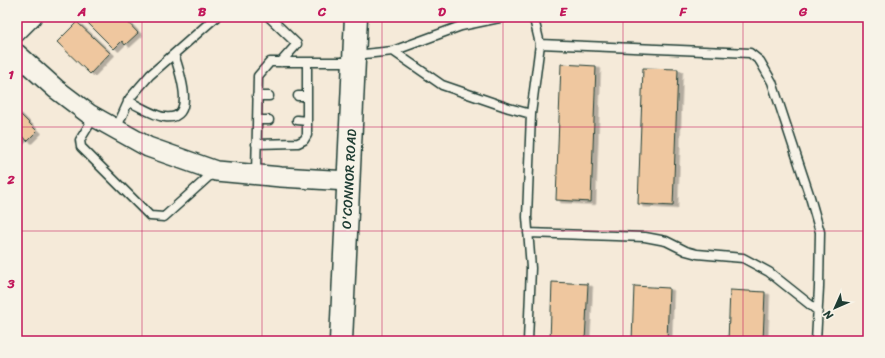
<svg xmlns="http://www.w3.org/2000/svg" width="885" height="358" font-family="Sriracha,sans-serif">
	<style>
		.building { fill: #efc79f; stroke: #1f3d34; filter: url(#shadow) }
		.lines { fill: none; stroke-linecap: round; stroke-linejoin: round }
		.service-casing { stroke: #1f3d34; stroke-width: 11 }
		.minor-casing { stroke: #1f3d34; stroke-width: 18 }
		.tertiary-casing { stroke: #1f3d34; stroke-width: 22 }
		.secondary-casing { stroke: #1f3d34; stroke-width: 25 }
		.service { stroke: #f7f3e8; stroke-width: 8 }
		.minor { stroke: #f7f3e8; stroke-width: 15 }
		.tertiary { stroke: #f7f3e8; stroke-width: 19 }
		.secondary { stroke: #f7f3e8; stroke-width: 22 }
		.grid { fill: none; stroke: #c2185b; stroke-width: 1; stroke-opacity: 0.55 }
		.labels { text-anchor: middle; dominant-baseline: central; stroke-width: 3; stroke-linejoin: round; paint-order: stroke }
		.street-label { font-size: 13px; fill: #1f3d34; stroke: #f7f3e8 }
		.neatline { fill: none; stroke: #c2185b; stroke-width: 1.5 }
		.grid-label { font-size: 13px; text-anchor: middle; font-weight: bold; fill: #c2185b }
	</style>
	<defs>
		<filter id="shadow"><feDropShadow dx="4.5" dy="2.5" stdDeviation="0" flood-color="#0004"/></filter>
	</defs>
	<rect width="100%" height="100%" fill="#f5ead9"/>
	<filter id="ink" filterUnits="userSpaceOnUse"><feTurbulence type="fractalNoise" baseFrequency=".025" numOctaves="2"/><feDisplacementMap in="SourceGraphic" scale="8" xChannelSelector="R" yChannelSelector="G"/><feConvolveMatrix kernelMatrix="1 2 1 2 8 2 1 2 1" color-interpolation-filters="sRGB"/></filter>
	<g filter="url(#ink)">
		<path class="building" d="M86,17H123L138,33L125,45L122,41L114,49L84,19Z
			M77,22L110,53L90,74L57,42Z
			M561,64L596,66L591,202L556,200Z
			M643,68L678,69L673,206L638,204Z
			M17,111L37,131L27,141L24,137L17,144Z
			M552,282L588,284L585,341H550Z
			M634,286L669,288L667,341H632Z
			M730,290L765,292L763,341H728Z"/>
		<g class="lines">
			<defs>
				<path id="service" d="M269,17L297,44L281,62
					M540,44L750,53L760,61L772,82L810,197L820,232L819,287L816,341
					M393,51L442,85L509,108L531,114L540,44L534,19L529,17
					M355,55L393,51L461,26L504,17
					M257,96H269
					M298,96H307
					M128,101C137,105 156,117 165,117C198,121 179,70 174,54
					M94,117L80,140L81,147L150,216L164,217L215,171
					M257,120H269
					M297,120L307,121
					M116,129L130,98L150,75L216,17
					M256,144L298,143L304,140L307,135V62
					M256,175L258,76L270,62H353
					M528,233L645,237L666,241L686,251L697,254L743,258L769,272L818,311
					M528,341L531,268L527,217L531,114"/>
				<path id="minor" d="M17,34L34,17"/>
				<path id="tertiary" d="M17,54L56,89L89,114L148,147L216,171L281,177L348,181"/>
				<path id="secondary" d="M341,341L356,17"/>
			</defs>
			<use href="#service" class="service-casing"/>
			<use href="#minor" class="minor-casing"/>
			<use href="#tertiary" class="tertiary-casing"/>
			<use href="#secondary" class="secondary-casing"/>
			<use href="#service" class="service"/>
			<use href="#minor" class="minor"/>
			<use href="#tertiary" class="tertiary"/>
			<use href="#secondary" class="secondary"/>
		</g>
	</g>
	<path class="grid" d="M142,17V341M262,17V341M382,17V341M503,17V341M623,17V341M743,17V341M17,127H868M17,231H868"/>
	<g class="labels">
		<g class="street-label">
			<text transform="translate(349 179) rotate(-87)">O'CONNOR ROAD</text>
		</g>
	</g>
	<rect width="885" height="358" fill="none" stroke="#f7f3e8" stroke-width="44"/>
	<g transform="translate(835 308) rotate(225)" stroke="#f7f3e8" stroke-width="3" paint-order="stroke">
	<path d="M0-3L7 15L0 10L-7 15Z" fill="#1f3d34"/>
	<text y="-6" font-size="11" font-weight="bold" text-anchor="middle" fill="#1f3d34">N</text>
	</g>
	<rect x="22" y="22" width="841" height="314" class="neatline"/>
	<g class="grid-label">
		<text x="82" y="16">A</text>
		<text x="202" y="16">B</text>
		<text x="322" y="16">C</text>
		<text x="442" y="16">D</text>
		<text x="563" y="16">E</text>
		<text x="683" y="16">F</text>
		<text x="803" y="16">G</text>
		<text x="11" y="79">1</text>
		<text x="11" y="184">2</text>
		<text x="11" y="288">3</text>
	</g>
</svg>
